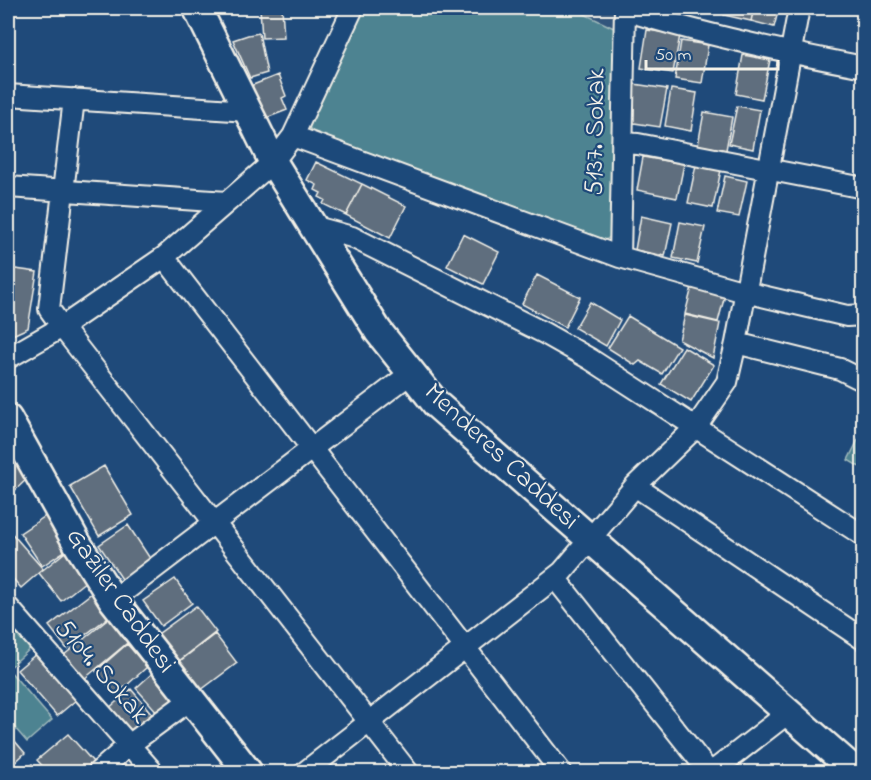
<svg xmlns="http://www.w3.org/2000/svg" width="871" height="780" font-family="'Indie Flower',sans-serif">
	<style>
		.built { fill: #32557b }
		.green { fill: #4e8391; stroke: #a1babc; stroke-width: 1.5 }
		.building { fill: #5e6e7e; stroke: #f4f1e8; stroke-width: 1.5 }
		.lines { fill: none; stroke-linecap: round; stroke-linejoin: round }
		.street-casing { stroke: #f4f1e8; stroke-width: 24 }
		.secondary-casing { stroke: #f4f1e8; stroke-width: 32 }
		.street { stroke: #1f4a7a; stroke-width: 20 }
		.secondary { stroke: #1f4a7a; stroke-width: 27 }
		.labels { text-anchor: middle; dominant-baseline: central; stroke-width: 4.5; stroke-linejoin: round; paint-order: stroke }
		.street-label { font-size: 27px; fill: #f4f1e8; stroke: #1f4a7a }
	</style>
	<rect width="100%" height="100%" fill="#1f4a7a"/>
	<filter id="ink" filterUnits="userSpaceOnUse"><feTurbulence type="fractalNoise" baseFrequency=".0167" numOctaves="2"/><feDisplacementMap in="SourceGraphic" scale="12" xChannelSelector="R" yChannelSelector="G"/><feConvolveMatrix kernelMatrix="1 2 1 2 8 2 1 2 1" color-interpolation-filters="sRGB"/></filter>
	<g filter="url(#ink)">
		<path class="built" d="M572,8H619L618,30Z"/>
		<path class="green" d="M359,8H572L618,30L614,234L604,241L316,136L307,125Z
			M863,430V469L848,460Z
			M12,625L32,647L8,669V628Z
			M8,669L52,720L27,742L8,720Z"/>
		<path class="building" d="M260,8H282L284,37L262,38Z
			M726,8H754L751,21L724,15Z
			M754,8H779L774,27L751,21Z
			M647,30L680,35L673,73L641,68Z
			M259,33L267,73L250,78L233,40L248,35Z
			M681,41L708,45L702,83L675,79Z
			M743,55L770,60L762,99L736,94Z
			M278,75L286,96L282,98L287,110L261,120L248,87Z
			M634,84L667,89L660,127L628,122Z
			M671,89L697,93L691,131L665,126Z
			M737,106L760,110L753,149L729,144Z
			M704,112L732,117L726,150L698,145Z
			M643,157L684,164L677,198L637,190Z
			M316,162L362,184L346,215L323,204L325,200L319,197L321,193L315,190L317,185L307,180Z
			M696,165L721,170L713,208L688,203Z
			M725,176L747,181L739,217L717,213Z
			M362,184L406,206L390,238L346,215Z
			M641,216L672,223L665,256L635,250Z
			M680,222L705,227L697,263L673,258Z
			M463,234L499,252L483,284L447,266Z
			M8,268L37,272L28,328L8,337Z
			M537,275L580,297L565,327L522,304Z
			M692,287L725,295L718,322L685,314Z
			M590,302L620,320L606,346L575,328Z
			M685,315L720,323L713,358L679,340Z
			M628,316L679,347L662,374L640,361L635,365L608,348Z
			M684,347L714,365L691,402L661,384Z
			M12,452L32,474L8,497V456Z
			M104,466L133,515L99,536L70,486Z
			M47,515L69,548L42,566L20,533Z
			M128,525L155,566L126,585L99,545Z
			M8,529L43,569L21,588L8,573Z
			M69,549L91,577L61,601L39,573Z
			M175,579L192,603L161,626L143,601Z
			M93,592L111,615L67,649L49,626Z
			M196,606L216,632L179,661L158,634Z
			M112,616L132,639L84,679L64,655Z
			M215,634L237,663L201,690L180,661Z
			M127,644L147,667L116,695L96,671Z
			M36,654L76,700L57,716L17,670Z
			M158,668L180,693L158,713L136,688Z
			M131,689L152,714L129,733L108,709Z
			M8,733L25,753L8,769Z
			M68,734L94,763L83,772H48L37,760Z
			M32,764L40,772H22Z"/>
		<g class="lines">
			<defs>
				<path id="street" d="M625,10C703,35 784,52 864,67
					M8,95L248,111
					M74,99L49,309L62,327L408,772
					M293,136L620,257L745,292L847,316L864,315
					M622,143L638,144L864,188
					M8,187L227,202
					M312,226L352,237L544,333L590,359L864,536
					M164,257L561,772
					M620,257L625,8
					M736,343L840,369L864,381
					M8,358L62,327L164,257L273,162L293,136L353,8
					M635,486L864,640
					M555,578L709,772
					M113,600L411,373
					M8,607L153,772
					M98,772L129,745L190,700
					M305,772L562,572L635,486L696,427L727,382L736,343L799,8
					M712,772L788,713"/>
				<path id="secondary" d="M197,8L273,162L378,331L437,405L856,772
					M8,419L77,543L113,600L248,772"/>
			</defs>
			<use href="#street" class="street-casing"/>
			<use href="#secondary" class="secondary-casing"/>
			<use href="#street" class="street"/>
			<use href="#secondary" class="secondary"/>
		</g>
	</g>
	<g class="labels">
		<g class="street-label">
			<text transform="translate(596 132) rotate(-89)">5137. Sokak</text>
			<text transform="translate(501 457) rotate(43)">Menderes Caddesi</text>
			<text transform="translate(120 601) rotate(55)">Gaziler Caddesi</text>
			<text transform="translate(101 672) rotate(49)">5104. Sokak</text>
		</g>
	</g>
	<rect width="871" height="780" fill="none" stroke="#1f4a7a" stroke-width="30"/>
	<rect x="15" y="15" width="841" height="750" fill="none" stroke="#f4f1e8" stroke-width="2" filter="url(#ink)"/>
	<path d="M646 60v9h132v-9" fill="none" stroke="#f4f1e8" stroke-width="3"/>
	<text x="655" y="60" font-size="18" fill="#f4f1e8" stroke="#1f4a7a" stroke-width="4.5" paint-order="stroke">50 m</text>
</svg>
